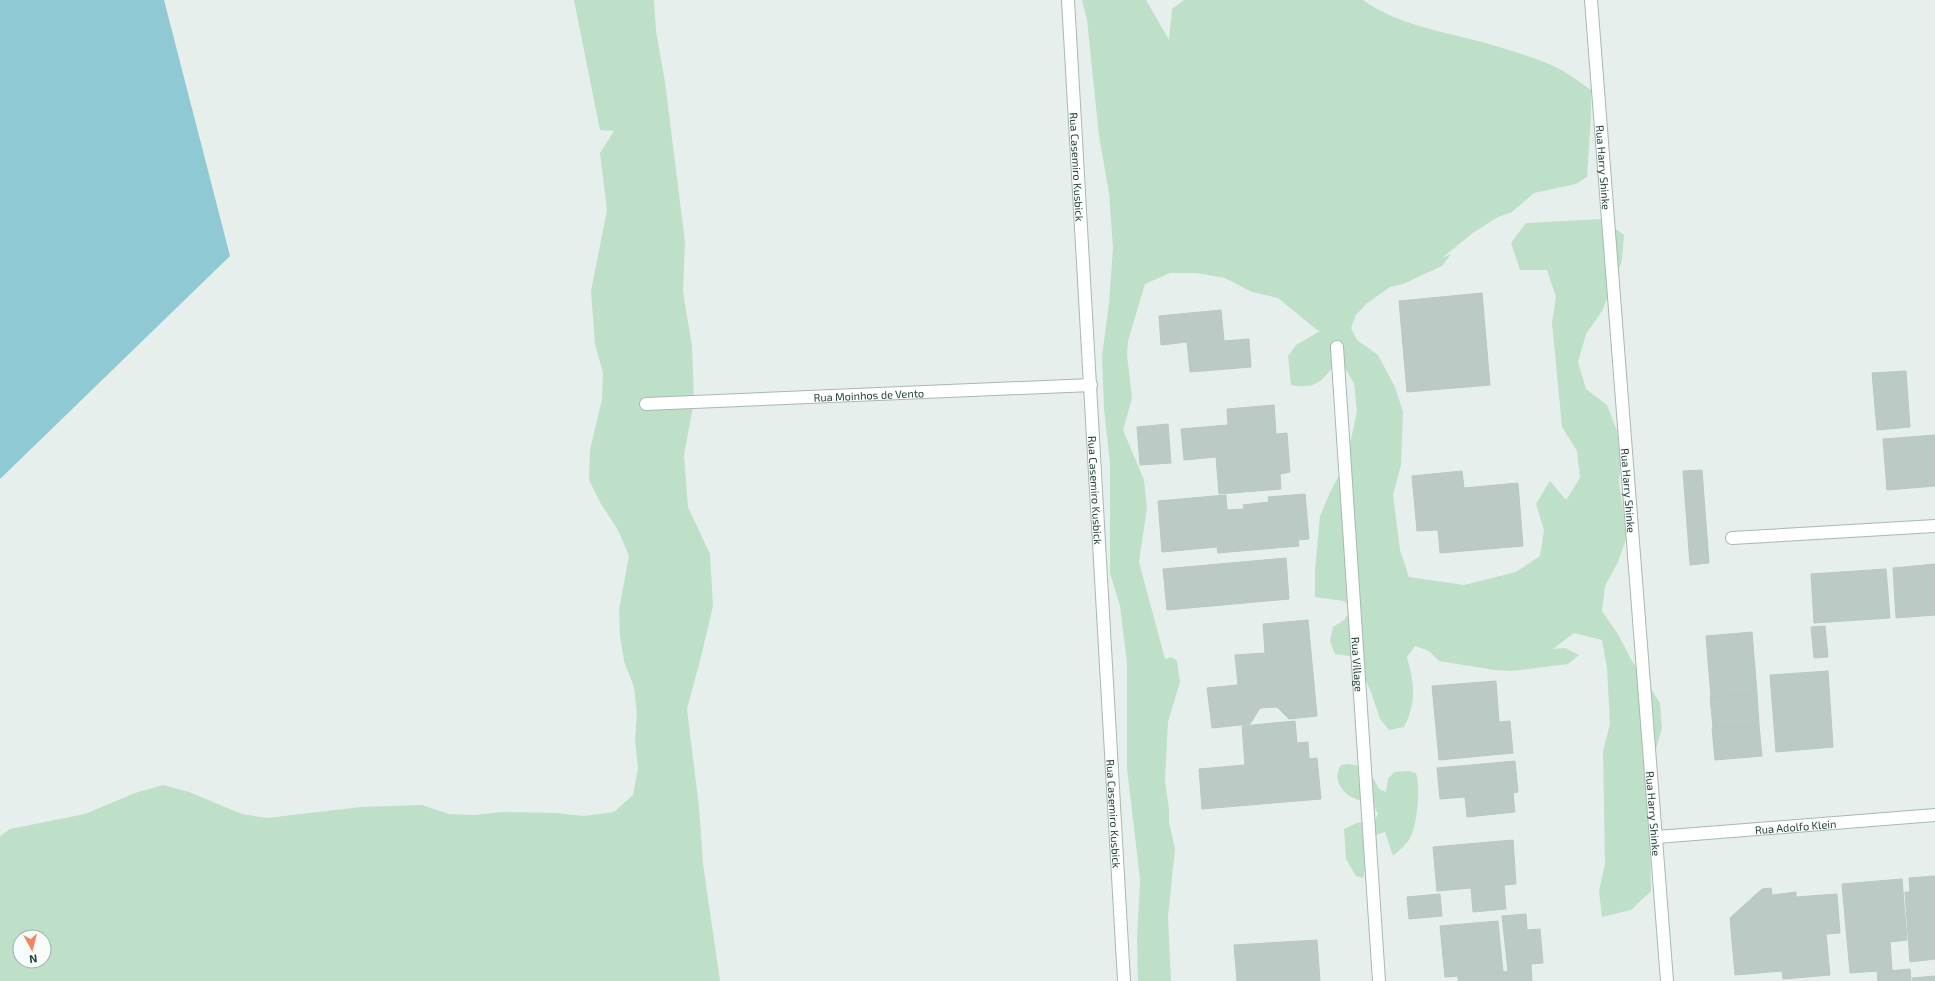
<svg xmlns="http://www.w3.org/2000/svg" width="1935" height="981" font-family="'Exo 2',sans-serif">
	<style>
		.green { fill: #bfe0c8; fill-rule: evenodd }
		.water { fill: #8ec9d4 }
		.building { fill: #bbcac4; stroke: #b8c9c2 }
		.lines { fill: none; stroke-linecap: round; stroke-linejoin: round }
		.lane-casing { stroke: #a8b8b2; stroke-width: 14 }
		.street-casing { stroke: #a8b8b2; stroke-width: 14 }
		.lane { stroke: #fff; stroke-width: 12 }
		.street { stroke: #fff; stroke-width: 12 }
		.labels { text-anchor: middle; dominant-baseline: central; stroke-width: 3.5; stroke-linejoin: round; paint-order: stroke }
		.street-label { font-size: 11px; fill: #24423a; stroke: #f7fbf9 }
	</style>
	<rect width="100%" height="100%" fill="#e6efeb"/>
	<path class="green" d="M574,0H654L656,31L665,82L685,242L683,292L692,346L694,401L684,455L688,507L710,554L713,606L701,657L687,709L699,807L703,864L720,981H0V836L10,829L85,814L135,793L163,785L189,792L242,814L267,818L361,807L422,805L449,814L475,815L502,812L556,813L584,816L614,812L633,795L638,768L635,741L637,714L634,687L624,661L620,636L619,610L629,556L618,530L601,504L589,480L590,450L602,399L603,373L595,344L591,291L607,210L600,153L614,131L600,130ZM20,937H44V961H20Z
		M1082,0H1146L1169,40L1172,9L1184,0H1363C1399,26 1447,32 1489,44C1512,51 1548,61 1568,74C1576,79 1583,85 1591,90V115L1587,177L1576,184L1534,193L1512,212L1498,217L1474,232L1442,258L1451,254L1442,266L1403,284L1390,287L1366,304L1356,315L1351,328L1357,340L1378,355L1395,387L1403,412L1401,465L1393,495L1400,550L1409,577L1464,585L1516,572L1540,556L1544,530L1536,504L1550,481L1566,500L1580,478L1577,451L1562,427L1552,323L1556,297L1547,270H1520L1511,243L1526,223L1602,219L1624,235L1622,261L1602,311L1586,334L1578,362L1586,389L1607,405L1617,431L1621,457L1619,483L1627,536L1618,562L1605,586L1602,611L1619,636L1632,661L1647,682L1660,703L1662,728L1654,756L1650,837L1651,891L1631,910L1602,917L1599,891L1605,864L1603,751L1610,724L1607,668L1602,640L1574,633L1553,649L1565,648L1579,655L1568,664L1511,671L1494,670L1439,661L1429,651L1415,646L1407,657C1414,683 1417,702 1404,727L1389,730L1380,719L1371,692L1360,667L1349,656L1335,654L1330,641L1333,627L1344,620L1352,608L1344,601L1315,597V570L1320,516L1331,490L1346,463L1357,411L1354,383L1340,360C1321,379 1320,390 1291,385L1288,356L1296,345L1320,331L1317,330L1278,298L1252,292L1225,278L1196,273H1170L1145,284L1128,341L1127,355L1132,398L1123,430L1144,480L1147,508L1139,562L1165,659L1172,657L1177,661L1180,682L1168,722L1165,781L1169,809V822L1175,849L1168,917L1171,981H1138L1137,939L1140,879L1127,768V663L1120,606L1110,573V463L1104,409L1102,356L1109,303L1113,248L1109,193L1099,136L1087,20Z
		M1347,764C1367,766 1371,773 1379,789L1386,792L1388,779L1394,772L1409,771L1416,773C1421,787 1417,828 1409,840C1405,846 1398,851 1393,856L1385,832L1378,834L1373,838L1363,878L1356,876L1346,859L1344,829L1357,823L1375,820L1378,814L1372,802C1367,801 1360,801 1356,799C1341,794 1332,778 1341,765Z"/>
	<path class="water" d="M0,0H164L230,256L0,479Z"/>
	<path class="building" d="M1482,293L1490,385L1407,392L1399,301Z
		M1221,310L1224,341L1249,339L1251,367L1190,372L1187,342L1161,345L1159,316Z
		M1906,371L1910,427L1877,430L1872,373Z
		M1274,405L1276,434L1287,433L1290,472L1280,474L1281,489L1219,494L1216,457L1184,460L1181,429L1228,425L1227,409Z
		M1168,424L1171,463L1140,465L1137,427Z
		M1935,435V486L1887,490L1883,439Z
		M1702,470L1709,563L1690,565L1683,471Z
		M1462,471L1464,488L1518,483L1523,546L1440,553L1438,530L1417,531L1412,476Z
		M1305,494L1309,539L1298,540L1299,546L1218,553L1217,547L1162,552L1158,501L1226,495L1227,510L1244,509L1243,505L1269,502L1268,497Z
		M1286,558L1289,599L1167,610L1163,569Z
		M1935,564V615L1896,618L1893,568Z
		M1886,569L1890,618L1814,623L1811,574Z
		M1308,620L1317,716L1289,719L1277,707L1260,708L1250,724L1212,728L1207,688L1238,685L1235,655L1265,653L1263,624Z
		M1825,626L1828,657L1814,658L1811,627Z
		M1752,632L1757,693L1711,697L1706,636Z
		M1828,671L1833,747L1776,752L1770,675Z
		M1496,681L1499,722L1510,721L1513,753L1439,760L1432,686Z
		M1757,693L1759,725L1713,728L1710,697Z
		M1295,721L1297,743L1308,742L1309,759L1317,758L1321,799L1202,809L1199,769L1245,765L1242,726Z
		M1759,725L1762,756L1715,760L1712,728Z
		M1515,761L1518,792L1513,793L1515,812L1467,817L1465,797L1440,799L1437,768Z
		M1513,840L1516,884L1504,885L1506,909L1473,912L1471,888L1437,891L1433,847Z
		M1935,876V959L1910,962L1905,892H1910L1909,878Z
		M1902,879L1907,940L1890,942L1892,970L1850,973L1842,884Z
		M1771,888L1772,895L1796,892V897L1837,894L1840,933L1826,934L1830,975L1783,979L1782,971L1735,975L1730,918L1762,889Z
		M1440,894L1442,916L1409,919L1407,897Z
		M1526,914L1527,930L1540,929L1543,963L1531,964L1532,981H1458V976L1445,977L1440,926L1498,921L1503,972L1508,971L1502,916Z
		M1317,940L1320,981H1237L1234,945Z
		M1910,969L1911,981H1878L1877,972Z
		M1935,976V981H1913L1912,978Z"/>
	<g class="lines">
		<defs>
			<path id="lane" d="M1732,538L1935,526"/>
			<g id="street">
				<path id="s1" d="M1068,0L1124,981"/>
				<path id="s2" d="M1591,0L1667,981"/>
				<path id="s3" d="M1337,347L1379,981"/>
				<path id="s4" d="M646,404L1091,385"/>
				<path id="s5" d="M1657,837L1935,815"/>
			</g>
		</defs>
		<use href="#lane" class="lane-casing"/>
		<use href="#street" class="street-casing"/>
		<use href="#lane" class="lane"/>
		<use href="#street" class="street"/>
	</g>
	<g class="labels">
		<g class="street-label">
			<text stroke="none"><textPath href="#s1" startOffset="167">Rua Casemiro Kusbick</textPath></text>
			<text stroke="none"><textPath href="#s2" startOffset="168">Rua Harry Shinke</textPath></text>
			<text stroke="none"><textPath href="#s4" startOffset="223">Rua Moinhos de Vento</textPath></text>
			<text stroke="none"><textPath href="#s1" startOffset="491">Rua Casemiro Kusbick</textPath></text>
			<text stroke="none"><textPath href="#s2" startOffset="492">Rua Harry Shinke</textPath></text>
			<text stroke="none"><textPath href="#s3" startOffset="318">Rua Village</textPath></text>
			<text stroke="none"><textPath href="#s2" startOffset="816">Rua Harry Shinke</textPath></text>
			<text stroke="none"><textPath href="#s1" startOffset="815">Rua Casemiro Kusbick</textPath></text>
			<text stroke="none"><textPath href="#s5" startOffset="139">Rua Adolfo Klein</textPath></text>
		</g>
	</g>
	<g transform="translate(32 949) rotate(173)"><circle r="19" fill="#f7fbf9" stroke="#a3b1ad"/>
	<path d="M0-3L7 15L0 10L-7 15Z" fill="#f4845f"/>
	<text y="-6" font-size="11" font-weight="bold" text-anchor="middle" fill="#24423a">N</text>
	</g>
</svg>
